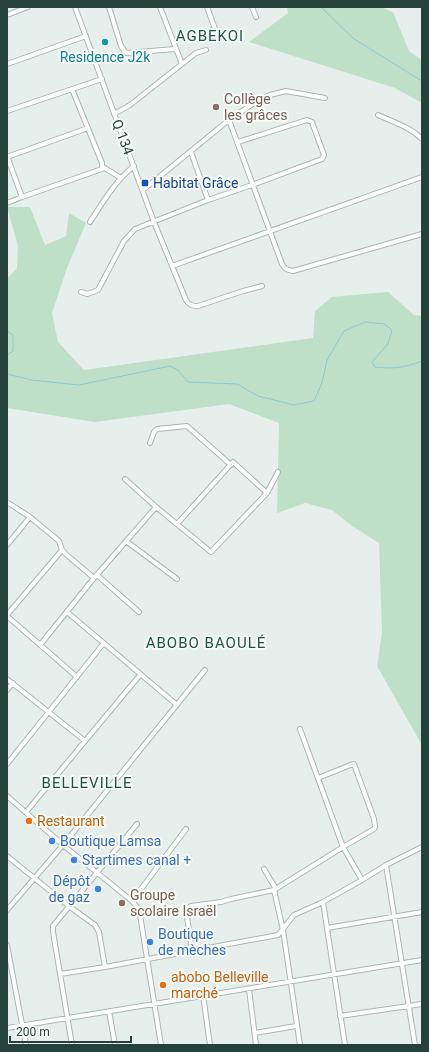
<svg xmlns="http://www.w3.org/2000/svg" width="429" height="1052" font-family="Roboto,sans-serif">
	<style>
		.green { fill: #bfe0c8 }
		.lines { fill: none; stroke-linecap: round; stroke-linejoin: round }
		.stream { stroke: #8ec9d4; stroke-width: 1 }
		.street-casing { stroke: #a8b8b2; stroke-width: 6 }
		.street { stroke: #fff; stroke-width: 4 }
		.culture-dot { fill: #0f9aa8; stroke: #f7fbf9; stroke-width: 1.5 }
		.education-dot { fill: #8d6e63; stroke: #f7fbf9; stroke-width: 1.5 }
		.transit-dot { fill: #1a4fb4; stroke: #f7fbf9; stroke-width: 1.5 }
		.food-dot { fill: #e8710a; stroke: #f7fbf9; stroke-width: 1.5 }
		.shop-dot { fill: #3f7fe0; stroke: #f7fbf9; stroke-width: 1.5 }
		.labels { text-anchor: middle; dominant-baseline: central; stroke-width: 4; stroke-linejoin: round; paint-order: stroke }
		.culture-label { font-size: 14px; fill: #0d838f; stroke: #f7fbf9 }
		.education-label { font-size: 14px; fill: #785e54; stroke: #f7fbf9; text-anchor: start }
		.street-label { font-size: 14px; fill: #24423a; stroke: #f7fbf9 }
		.transit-label { font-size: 14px; fill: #164399; stroke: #f7fbf9; text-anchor: start }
		.food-label { font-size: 14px; fill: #c56008; stroke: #f7fbf9; text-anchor: start }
		.shop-label { font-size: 14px; fill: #366cbe; stroke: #f7fbf9; text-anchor: start }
		.neighbourhood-label { font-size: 15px; letter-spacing: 1px; fill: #1f5548; stroke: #f7fbf9 }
	</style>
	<rect width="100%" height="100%" fill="#e6efeb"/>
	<path class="green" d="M287,7H381L393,12L409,51L422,60V103L395,88L249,42L288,13Z
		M7,207H30L45,245L66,236L69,213L86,223L67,268L52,313L58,342L84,370L313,338L315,311L332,297L388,292L414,315L422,316V745L377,666L382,633L379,543L352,526L332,510L305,503L277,513L279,423L229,404L95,422L7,408V279L17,268L18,246Z"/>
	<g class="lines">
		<path class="stream" d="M321,7L354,39L422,81
			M7,331L13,335V351L7,355
			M7,374L32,380L79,385L170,366L178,370L188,382L237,384L258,396L294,405L314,401L322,383L327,360L344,331L365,322L384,324L392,330L388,344L372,362L375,367C393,369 404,368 422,361"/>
		<defs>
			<path id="street" d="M75,7L154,222L186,300C189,305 192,306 198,306L243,291L262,286
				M109,7L121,46L126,53L175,49
				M207,7L217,34
				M252,7L256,17
				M7,15L28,7
				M7,64L86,36
				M182,64L196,53L206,50
				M7,111L102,79
				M114,114L130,105L182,64L160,7
				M378,115C393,122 410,127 422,139
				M229,120L282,264C285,269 287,270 293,271L422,234
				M191,152L208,200
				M7,156L22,197L102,169V163L72,89
				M7,157L88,128
				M103,167L121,178
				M143,190L229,120L254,103L270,95L286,91L325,98
				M7,203L22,197
				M90,222C103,202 115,181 134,166
				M172,266L422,177
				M81,292L87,294L98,290L124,241L135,229L208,200L252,185L322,159L324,155L313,125L312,122L307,120L238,142
				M150,443L154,432L157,429L187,426L231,465
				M125,479L156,507
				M7,503L10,504L30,517L59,541L62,550L68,556L94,578
				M177,524L233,462L267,493
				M126,541L177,579
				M7,545L30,517
				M97,575L139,612
				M67,612L177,705
				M7,615L62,550
				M7,616L77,677
				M40,645L94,578L156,507L211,552L267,493L278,472
				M7,679L85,741
				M7,690L13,683
				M300,729L343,847L374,829L375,827L374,819L354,764H353L318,778
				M7,764L103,644
				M7,796L63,845L132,901L137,907L140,915L161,1045
				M26,812L140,675
				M7,856L70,907L95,925L99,932L105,967
				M386,865L415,1045
				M264,869L276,889
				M274,890L283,930L300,1045
				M132,901L186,829
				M323,902L345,1045
				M7,910L63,845L205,670
				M327,928L422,912
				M7,945L26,1045
				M192,951L186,910L191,906L221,902L231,899L274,890L343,847L362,880
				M60,974L105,967L278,935L294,915L323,902L362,880L386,865L422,847
				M249,989L256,1045
				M203,995L210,1045
				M109,1011L115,1045
				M340,1016L422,1004
				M7,1028L422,960
				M255,1033L296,1026
				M72,1045L53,932V926L137,824"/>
		</defs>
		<use href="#street" class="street-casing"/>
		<use href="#street" class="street"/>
	</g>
	<circle class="culture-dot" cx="105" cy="42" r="4"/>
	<g class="education-dot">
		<circle cx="216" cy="107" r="4"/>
		<circle cx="122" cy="903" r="4"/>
	</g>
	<rect class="transit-dot" x="141" y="179" width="8" height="8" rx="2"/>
	<g class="food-dot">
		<circle cx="29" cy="821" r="4"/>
		<circle cx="163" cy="985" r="4"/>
	</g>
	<g class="shop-dot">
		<circle cx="52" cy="841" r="4"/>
		<circle cx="74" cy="860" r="4"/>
		<circle cx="98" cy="889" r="4"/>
		<circle cx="150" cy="942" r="4"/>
	</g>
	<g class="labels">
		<g class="culture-label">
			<text x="105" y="57">Residence J2k</text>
		</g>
		<g class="education-label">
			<text x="224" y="99">Collège<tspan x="224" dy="16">les grâces</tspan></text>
			<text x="130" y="895">Groupe<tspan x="130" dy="16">scolaire Israël</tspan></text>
		</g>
		<g class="street-label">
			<text transform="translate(123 137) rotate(69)">Q 134</text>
		</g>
		<g class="transit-label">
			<text x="153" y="183">Habitat Grâce</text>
		</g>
		<g class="food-label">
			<text x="37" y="821">Restaurant</text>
			<text x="171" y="977">abobo Belleville<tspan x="171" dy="16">marché</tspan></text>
		</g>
		<g class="shop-label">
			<text x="60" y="841">Boutique Lamsa</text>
			<text x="82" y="860">Startimes canal +</text>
			<text x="90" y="881" text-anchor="end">Dépôt<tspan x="90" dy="16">de gaz</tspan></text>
			<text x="158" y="934">Boutique<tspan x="158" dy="16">de mèches</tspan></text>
		</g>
		<g class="neighbourhood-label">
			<text x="210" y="36">AGBEKOI</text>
			<text x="206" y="643">ABOBO BAOULÉ</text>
			<text x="87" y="783">BELLEVILLE</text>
		</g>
	</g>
	<rect width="429" height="1052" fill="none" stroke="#24423a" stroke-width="16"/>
	<path d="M10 1036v6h121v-6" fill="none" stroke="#24423a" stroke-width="2"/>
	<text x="16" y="1036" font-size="12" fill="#24423a" stroke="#f7fbf9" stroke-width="3" paint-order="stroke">200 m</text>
</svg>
